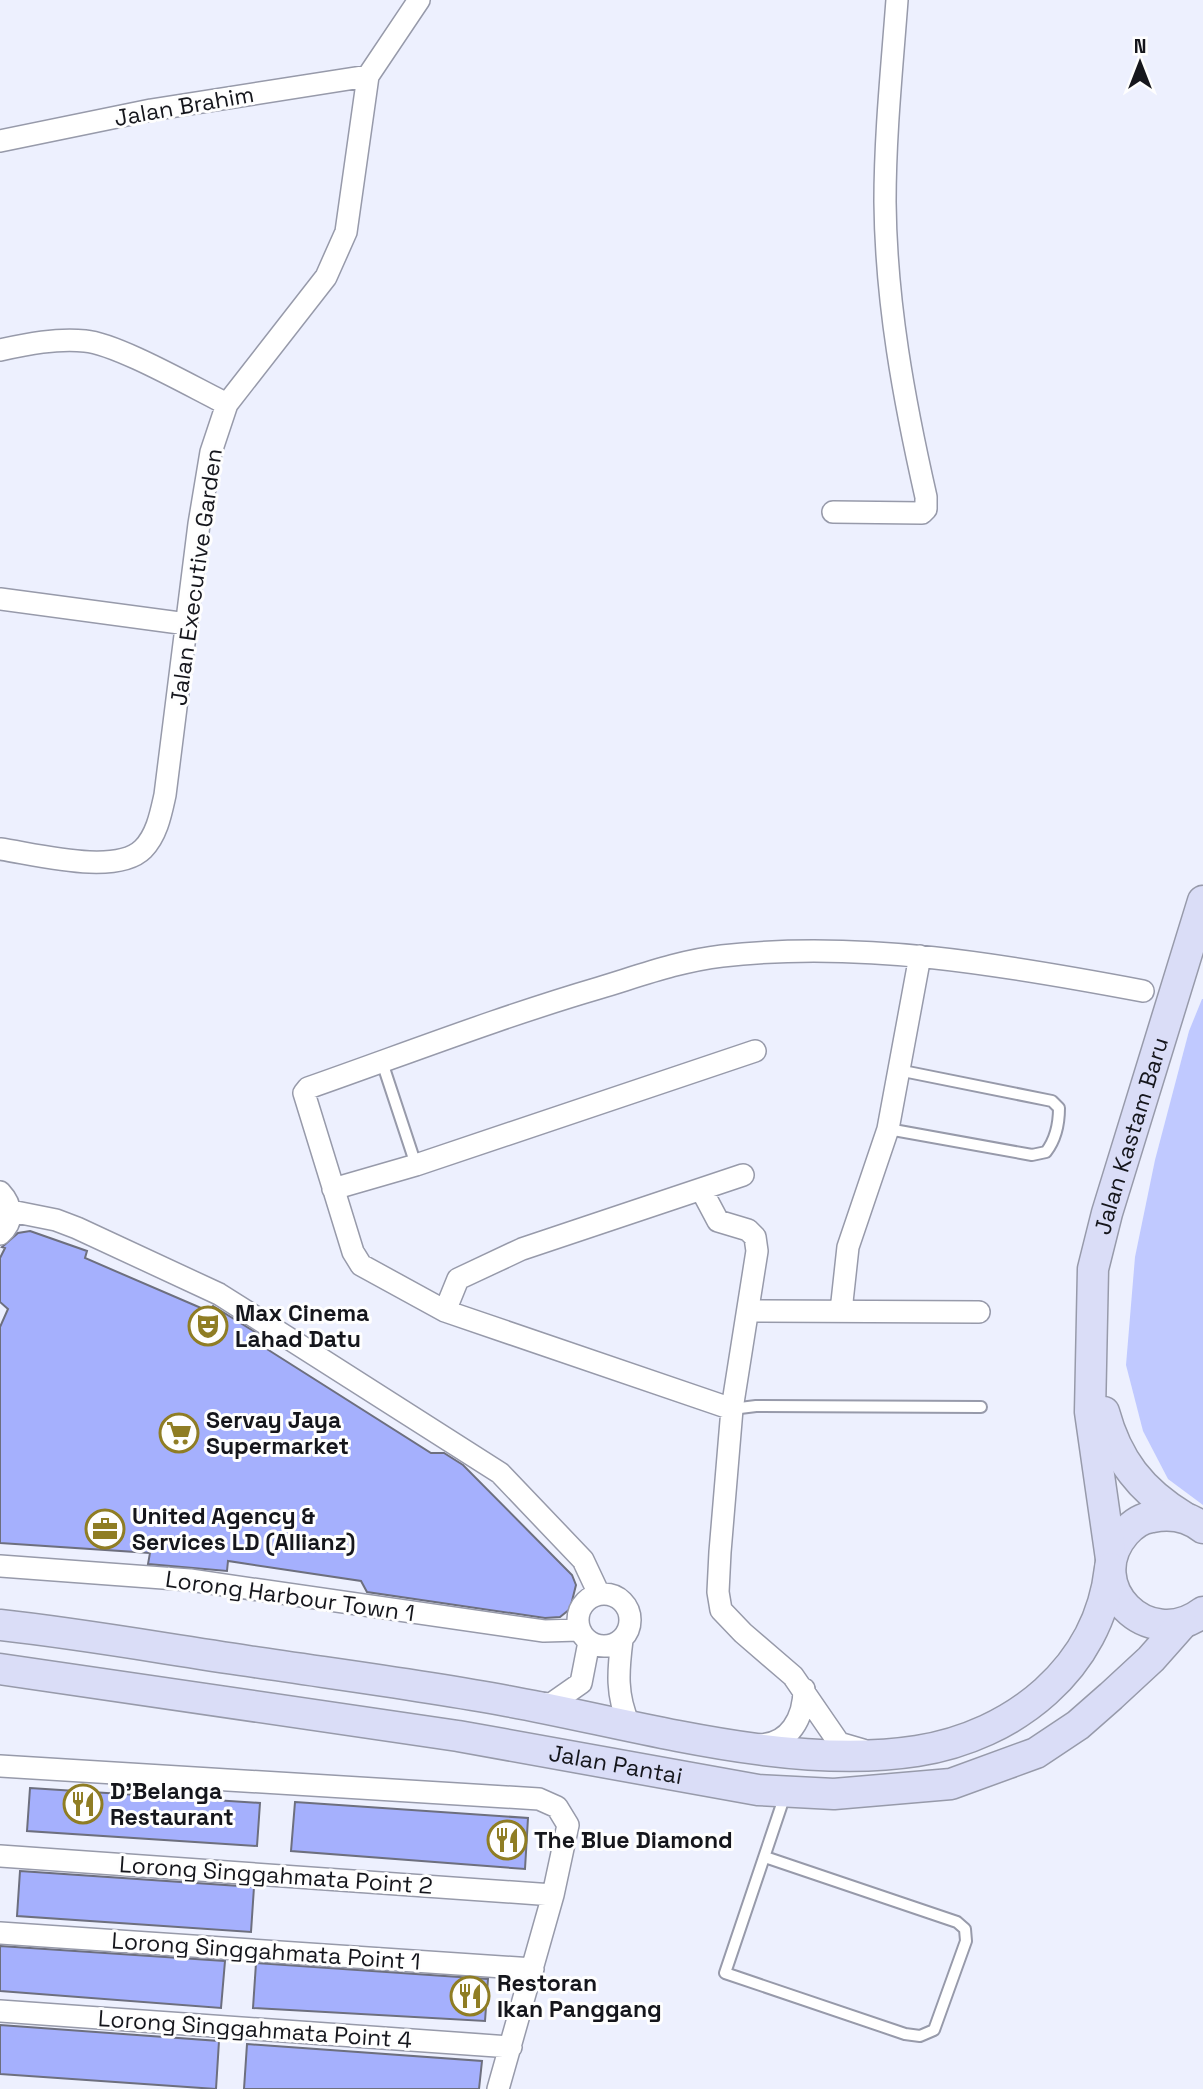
<svg xmlns="http://www.w3.org/2000/svg" width="1203" height="2089" font-family="'Space Grotesk',sans-serif">
	<style>
		.green { fill: #c0c9ff }
		.building { fill: #a5b0fd; stroke: #6d6f7e; stroke-width: 2 }
		.lines { fill: none; stroke-linecap: round; stroke-linejoin: round }
		.lane-casing { stroke: #979aaa; stroke-width: 14 }
		.street-casing { stroke: #979aaa; stroke-width: 24 }
		.secondary-casing { stroke: #979aaa; stroke-width: 33 }
		.lane { stroke: #fff; stroke-width: 10 }
		.street { stroke: #fff; stroke-width: 21 }
		.secondary { stroke: #daddf7; stroke-width: 30 }
		.labels { text-anchor: middle; dominant-baseline: central; stroke-width: 6; stroke-linejoin: round; paint-order: stroke }
		.street-label { font-size: 23px; fill: #15161c; stroke: #fefefe }
		.poi-label { font-size: 23px; font-weight: bold; fill: #15161c; stroke: #fefefe; text-anchor: start }
	</style>
	<rect width="100%" height="100%" fill="#edf0fe"/>
	<path class="green" d="M1202,999H1203V1505L1168,1479L1143,1431L1126,1365L1135,1257L1155,1160L1189,1031Z"/>
	<path class="building" d="M30,1231L87,1251L85,1258L208,1311L213,1306L263,1337L259,1344L431,1453H444L463,1465L572,1575L576,1585L570,1609L560,1617L545,1618L367,1592L361,1581L228,1561L227,1571L148,1564L150,1553L0,1543V1327L8,1309L0,1302V1258L5,1248L2,1247L18,1233Z
		M30,1788L260,1803L257,1846L27,1831Z
		M295,1802L528,1818L525,1869L291,1851Z
		M20,1871L254,1887L251,1932L17,1916Z
		M0,1946L225,1961L221,2008L0,1991Z
		M256,1963L488,1979L485,2021L253,2008Z
		M0,2025L219,2041L216,2089L0,2074Z
		M247,2044L482,2061L479,2089H244Z"/>
	<g class="lines">
		<defs>
			<path id="lane" d="M382,1062L416,1165
				M888,1129L1032,1155L1046,1152C1056,1139 1059,1125 1059,1108L1052,1101L898,1070
				M732,1409L756,1406L981,1407
				M765,1857L957,1922L965,1929L966,1941L934,2030L920,2036L905,2034L725,1973L785,1795"/>
			<path id="street" d="M0,141L151,110L368,76
				M0,350C27,344 57,338 85,341C118,344 194,388 227,404
				M833,512L922,513L926,509V497C904,400 886,303 885,202C885,135 892,67 897,0
				M0,599L187,624
				M0,849C35,854 116,876 143,849C157,835 161,813 165,795L199,524L211,452L227,404L326,277L346,232L368,76L419,0
				M333,1189L416,1165L755,1051
				M701,1189L718,1221L748,1230L755,1237L757,1251L732,1409L720,1552L718,1592L721,1610L743,1633L793,1676L839,1743L863,1750
				M0,1192C12,1205 15,1221 0,1234
				M11,1211L56,1220L77,1228L219,1294L500,1473L583,1560L599,1594
				M445,1311L458,1279L522,1249L743,1175
				M750,1311L979,1312
				M841,1311L848,1247L888,1129L920,956
				M732,1409L445,1311L361,1265L353,1252L304,1093L308,1088C405,1054 500,1017 599,988C639,976 679,961 722,956C862,940 1005,965 1143,991
				M0,1566L190,1580L544,1631L579,1630
				M578 1620a26 26 0 1 1 52 0a26 26 0 1 1-52 0Z
				M622,1640C618,1671 616,1695 629,1724L642,1728
				M537,1703L551,1704L581,1683L589,1642
				M758,1745C790,1745 804,1717 804,1689
				M0,1766L539,1799L557,1807L568,1825L553,1895L498,2089
				M0,1856L553,1895
				M0,1933L533,1969
				M0,2011L511,2047"/>
			<g id="secondary">
				<path d="M1104,1412C1117,1460 1141,1491 1184,1517"/>
				<path d="M1203,1528C1188,1516 1171,1513 1152,1517C1142,1518 1132,1525 1125,1533C1080,1585 1148,1654 1203,1612"/>
				<path id="s1" d="M1111,1559L1090,1412L1093,1269L1107,1213L1203,901"/>
				<path d="M0,1625C83,1634 165,1649 248,1661C334,1674 421,1685 507,1701C634,1724 788,1771 917,1751C1014,1736 1099,1668 1110,1568"/>
				<path id="s2" d="M0,1669L458,1736L758,1790L834,1794L951,1784L1036,1753L1078,1725L1111,1696L1151,1659L1182,1624"/>
			</g>
		</defs>
		<use href="#lane" class="lane-casing"/>
		<use href="#street" class="street-casing"/>
		<use href="#secondary" class="secondary-casing"/>
		<use href="#lane" class="lane"/>
		<use href="#street" class="street"/>
		<use href="#secondary" class="secondary"/>
	</g>
	<defs>
		<symbol id="theatre-ring" viewBox="-11 -11 22 22"><circle r="9.5" fill="#fefefe" stroke="#8f7d24" stroke-width="1.5"/><path d="M-5-5.5Q0-4 5-5.5V0Q5 5 0 6Q-5 5-5 0ZM-3.3-2.5H-1v1.5H-3.3ZM1-2.5H3.3v1.5H1ZM-2.8 1Q0 5.5 2.8 1Z" fill="#8f7d24"/></symbol>
		<symbol id="supermarket-ring" viewBox="-11 -11 22 22"><circle r="9.5" fill="#fefefe" stroke="#8f7d24" stroke-width="1.5"/><path d="M-6-5.5h2.5l.6 2H6L4.5 2H-2.5L-4.4-4H-6ZM-1.5 3.2a1.3 1.3 0 1 0 .1 0ZM3 3.2a1.3 1.3 0 1 0 .1 0Z" fill="#8f7d24"/></symbol>
		<symbol id="office-ring" viewBox="-11 -11 22 22"><circle r="9.5" fill="#fefefe" stroke="#8f7d24" stroke-width="1.5"/><path d="M-6-3h4V-5.5h4V-3h4V5H-6ZM-1-4.5V-3h2v-1.5ZM-6 0V1H6V0Z" fill="#8f7d24"/></symbol>
		<symbol id="restaurant-ring" viewBox="-11 -11 22 22"><circle r="9.5" fill="#fefefe" stroke="#8f7d24" stroke-width="1.5"/><path d="M-5-6h1v4h1v-4h1v4h1v-4h1v5L-1.5 .5V6h-2V.5L-5-1ZM5-6V6H3V1.5H1.5Q1.5-4 5-6Z" fill="#8f7d24"/></symbol>
	</defs>
	<g fill-rule="evenodd">
		<use href="#theatre-ring" x="186" y="1304" width="44" height="44"/>
		<use href="#supermarket-ring" x="157" y="1411" width="44" height="44"/>
		<use href="#office-ring" x="83" y="1507" width="44" height="44"/>
		<use href="#restaurant-ring" x="61" y="1782" width="44" height="44"/>
		<use href="#restaurant-ring" x="485" y="1818" width="44" height="44"/>
		<use href="#restaurant-ring" x="448" y="1974" width="44" height="44"/>
	</g>
	<g class="labels">
		<g class="street-label">
			<text transform="translate(184 106) rotate(-10)">Jalan Brahim</text>
			<text transform="translate(196 577) rotate(-82)">Jalan Executive Garden</text>
			<text stroke="none"><textPath href="#s1" startOffset="430">Jalan Kastam Baru</textPath></text>
			<text transform="translate(290 1596) rotate(8)">Lorong Harbour Town 1</text>
			<text stroke="none"><textPath href="#s2" startOffset="623">Jalan Pantai</textPath></text>
			<text transform="translate(276 1875) rotate(4)">Lorong Singgahmata Point 2</text>
			<text transform="translate(266 1951) rotate(4)">Lorong Singgahmata Point 1</text>
			<text transform="translate(255 2029) rotate(4)">Lorong Singgahmata Point 4</text>
		</g>
		<g class="poi-label">
			<text x="235" y="1313">Max Cinema<tspan x="235" dy="26">Lahad Datu</tspan></text>
			<text x="206" y="1420">Servay Jaya<tspan x="206" dy="26">Supermarket</tspan></text>
			<text x="132" y="1516">United Agency &amp;<tspan x="132" dy="26">Services LD (Allianz)</tspan></text>
			<text x="110" y="1791">D'Belanga<tspan x="110" dy="26">Restaurant</tspan></text>
			<text x="534" y="1840">The Blue Diamond</text>
			<text x="497" y="1983">Restoran<tspan x="497" dy="26">Ikan Panggang</tspan></text>
		</g>
	</g>
	<g transform="translate(1140 63)" stroke="#fefefe" stroke-width="5" paint-order="stroke">
	<path d="M0-5L12 26L0 18L-12 26Z" fill="#15161c"/>
	<text y="-10" font-size="19" font-weight="bold" text-anchor="middle" fill="#15161c">N</text>
	</g>
</svg>
